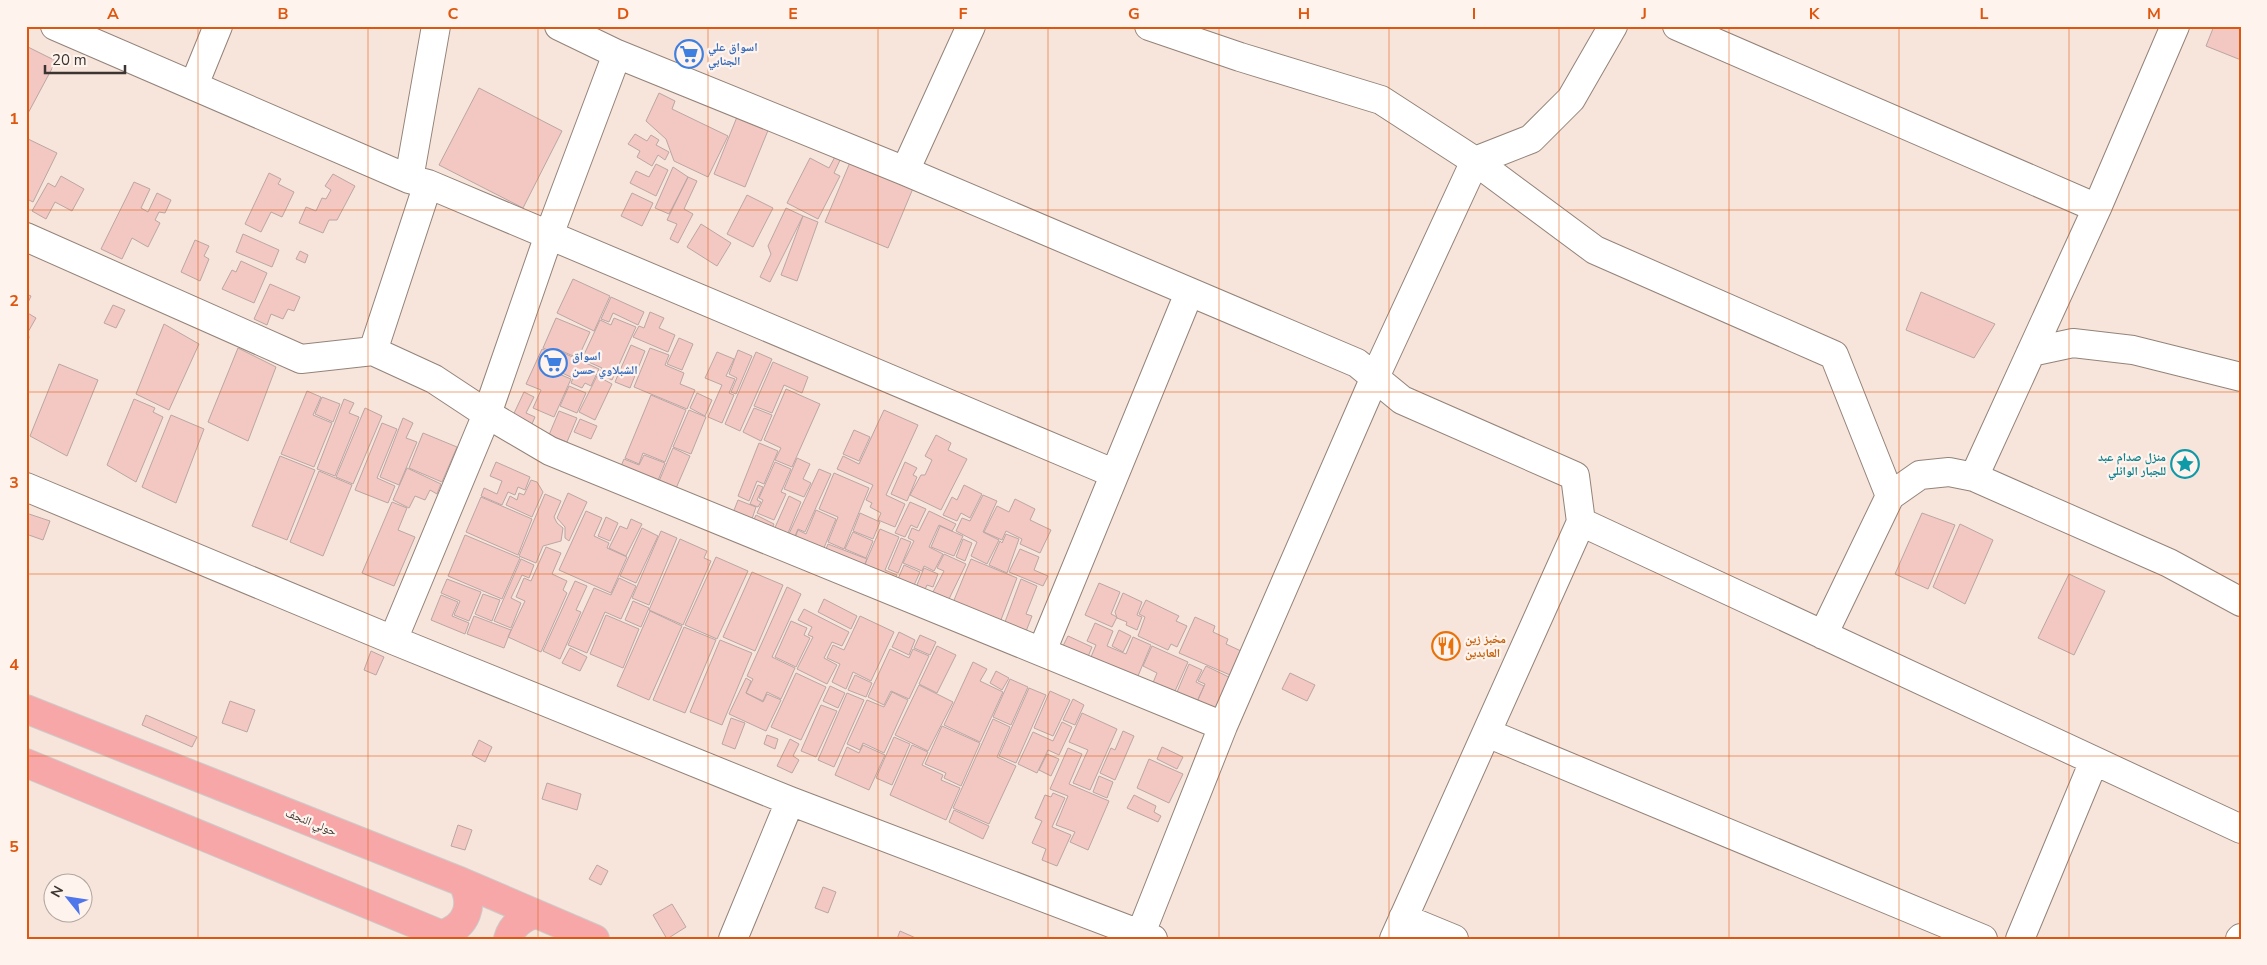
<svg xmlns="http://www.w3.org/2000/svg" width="2267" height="965" font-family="'Nunito Sans','Noto Naskh Arabic',sans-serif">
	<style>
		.building { fill: #f3c7c2; stroke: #bba6a4 }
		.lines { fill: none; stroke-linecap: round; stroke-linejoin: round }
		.street-casing { stroke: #938379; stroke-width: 30 }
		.primary-casing { stroke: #cccac9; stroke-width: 30 }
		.street { stroke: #fff; stroke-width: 28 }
		.primary { stroke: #f7a7a7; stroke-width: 28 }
		.grid { fill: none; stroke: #df570e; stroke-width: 1; stroke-opacity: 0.55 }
		.labels { text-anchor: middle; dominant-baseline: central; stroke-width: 4.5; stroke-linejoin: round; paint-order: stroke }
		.shop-label { font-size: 12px; font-weight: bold; fill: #366cbe; stroke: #fef3ed; text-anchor: start }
		.culture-label { font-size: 12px; font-weight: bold; fill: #0d838f; stroke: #fef3ed; text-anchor: end }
		.food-label { font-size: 12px; font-weight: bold; fill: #c56008; stroke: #fef3ed; text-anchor: start }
		.street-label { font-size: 12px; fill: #3b3430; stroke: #fef3ed }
		.neatline { fill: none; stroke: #df570e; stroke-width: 2 }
		.grid-label { font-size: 16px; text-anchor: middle; font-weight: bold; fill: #df570e }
	</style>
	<rect width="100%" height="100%" fill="#f7e4da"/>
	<path class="building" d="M2214,26H2241V60L2206,46Z
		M26,46L56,61L26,117Z
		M479,88L562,131L523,208L439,165Z
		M659,93L675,101L672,109L728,136L708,177L674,161L666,139L646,121Z
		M739,112L769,128L745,187L714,174Z
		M635,134L647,141L651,135L659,140L656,145L669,152L665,160L658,155L652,166L637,157L640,151L628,144Z
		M26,138L57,153L33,202L27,199L26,201Z
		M837,153L842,156L834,173L840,176L818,219L787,203L810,158L829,168Z
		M851,160L914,186L888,248L825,222Z
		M656,164L668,170L656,196L630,183L636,171L649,177Z
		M673,167L688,177L669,214L655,208Z
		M269,173L281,179L278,184L294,192L282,217L271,212L261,232L245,224Z
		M333,174L355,186L337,220H329L323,233L299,223L306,207L316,211L322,198L326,199L331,190L325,186Z
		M61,176L84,189L72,211L55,202L46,219L32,211L48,183L55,187Z
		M688,177L697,181L684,209L693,214L678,243L670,239L677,224L667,220Z
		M134,182L150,189L141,208L148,212L157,193L171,200L165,213L159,212L155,220L160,223L148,247L132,238L122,259L101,249Z
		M632,193L653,203L642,226L621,216Z
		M747,195L773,208L753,247L727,234Z
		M786,208L803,216L770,282L760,277L771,254L768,246Z
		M803,216L818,222L797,281L781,275Z
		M701,224L731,243L717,266L687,247Z
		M243,234L279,250L272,267L236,252Z
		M195,240L209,246L204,256L209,259L200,281L181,272Z
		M300,251L308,255L305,263L296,259Z
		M241,261L267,273L254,303L222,289L232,270L236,272Z
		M573,279L610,296L594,331L557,313Z
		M270,284L300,297L294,311L288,309L283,319L271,314L267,325L254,319Z
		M1921,292L1995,324L1974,358L1906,330Z
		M26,294L31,296L26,307Z
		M611,297L644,312L638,325L613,313L609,322L601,319Z
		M113,305L125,310L116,328L104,323Z
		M26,312L36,318L28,332L29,338L26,342Z
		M650,312L664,318L659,328L675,335L668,352L633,337L639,326L644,328Z
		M556,318L590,332L578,358L557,349L555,353L543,348Z
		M614,318L636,327L612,380L599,374L602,368L582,359L600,320L611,325Z
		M164,324L199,344L169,410L136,394Z
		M679,338L693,344L682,370L667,364Z
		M631,345L645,351L630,388L615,382Z
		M238,348L276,367L248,441L208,422Z
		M650,348L669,355L665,365L684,373L680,384L695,390L687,409L634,387Z
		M542,349L554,354L547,369L571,379L554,417L533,408L541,390L526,384Z
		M557,350L599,369L591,386L585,383L582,388L571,383L573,378L549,367Z
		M738,350L752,356L736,394L731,392L737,378L729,374Z
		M717,352L734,359L726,376L735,379L729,393L734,395L722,423L708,417L722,385L705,378Z
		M756,352L772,359L740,431L725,424Z
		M773,362L808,377L802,393L784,385L772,413L754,406Z
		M59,364L98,380L67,456L30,436Z
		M597,376L612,384L595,420L579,412Z
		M569,386L586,393L577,413L560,406Z
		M786,389L820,404L792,467L775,460L781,448L764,440Z
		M307,391L321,397L313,415L332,423L314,467L281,454Z
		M524,392L534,397L526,413L535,417L528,433L509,424Z
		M697,393L712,400L705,416L690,408Z
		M651,395L686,410L665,462L643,453L639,464L625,458Z
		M322,397L340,404L333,422L315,414Z
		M134,399L155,408L153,412L163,417L136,482L107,465Z
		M344,399L354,403L349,413L359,417L335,476L317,469Z
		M365,408L382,416L353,484L336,477Z
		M754,408L772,415L761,441L743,432Z
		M689,410L706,417L691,454L673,447Z
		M884,410L918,425L886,495L905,504L895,527L878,520L881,513L870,507L872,503L866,500L873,485L837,469L843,456L859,464Z
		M559,411L577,418L567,442L549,435Z
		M171,415L204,429L176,503L142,487Z
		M403,418L413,423L406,438L417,442L399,485L380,477Z
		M580,419L597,426L591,439L574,432Z
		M382,423L397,429L377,478L395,486L388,503L355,490Z
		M854,430L870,437L859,461L843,454Z
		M423,433L457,447L442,482L409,468Z
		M936,435L951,443L948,450L967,459L941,510L910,495L921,475H925L932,460L925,456Z
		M759,443L778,451L764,484L757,481L749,501L738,496Z
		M673,448L690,456L674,493L657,486Z
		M644,455L665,463L655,488L618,473L624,459L639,465Z
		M280,456L315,470L287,540L252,526Z
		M797,458L810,464L803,479L811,483L804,497L784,489Z
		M496,462L530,477L525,490L518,487L515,495L508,492L502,505L481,496L484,488L497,494L502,481L490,476Z
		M775,462L791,469L781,492L786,494L774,520L757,513L763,500L759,498Z
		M905,462L917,468L913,475L917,477L907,501L891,494Z
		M407,468L441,484L437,494L430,490L425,500L415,496L409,508L393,500Z
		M819,469L831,474L805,532L798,529L793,541L787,538Z
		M319,471L352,485L323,556L290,542Z
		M834,473L869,488L844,549L828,542L838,517L819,509Z
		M531,480L537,482L543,492L532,517L506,505L510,496L517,500L519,493L524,495Z
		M758,485L763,487L757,500L761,502L758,507L750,504Z
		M964,485L982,494L970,518L961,513L957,521L943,515L952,497L957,500Z
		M568,493L587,502L569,541L565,538V527L557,518Z
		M545,494L561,501L554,517L557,523L563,528L561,541L543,546L536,563L519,556Z
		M983,495L997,501L983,532L999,540L987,564L971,556L977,542L956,531L962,518L970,521Z
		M789,496L801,502L786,538L773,532Z
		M481,497L532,519L518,555L466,532Z
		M1015,499L1035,509L1030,520L1051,530L1040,553L1020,544L1022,539L1006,531L1002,540L984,532L997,506L1009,512Z
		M738,500L756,507L750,525L731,518Z
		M392,502L407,508L398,530L415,537L394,586L362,573Z
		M910,502L926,509L917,528L911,525L905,537L895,533Z
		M816,510L836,519L821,555L793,543L798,530L806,534Z
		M586,511L602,518L594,536L609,543L607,548L627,557L611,593L559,570Z
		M929,511L956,524L952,531L939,525L929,547L943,554L934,571L924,566L922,571L903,563L914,541L908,538L912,528L919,531Z
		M26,513L50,521L43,540L26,534Z
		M860,513L880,522L873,539L853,531Z
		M1922,513L1955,525L1928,589L1895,574Z
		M756,515L774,524L769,534L751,526Z
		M606,517L618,523L610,541L598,536Z
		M631,519L642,524L626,556L609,548L620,526L627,529Z
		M1960,524L1993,540L1965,604L1933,587Z
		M940,526L963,536L954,556L931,547Z
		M642,528L658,536L636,583L620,576Z
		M880,529L899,537L885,570L897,575L892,584L862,571Z
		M661,531L677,538L649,605L632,598Z
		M853,532L873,541L866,558L845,549Z
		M1006,534L1019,539L1007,573L989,565L1000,541L1002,543Z
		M465,535L520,558L502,599L448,576Z
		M901,538L911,542L898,573L888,569Z
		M680,539L707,551L704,558L711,561L683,625L649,610Z
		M963,539L972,543L965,561L956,557Z
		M828,544L867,559L862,572L823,556Z
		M546,547L561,553L552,574L567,581L563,590L567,593L541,652L508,637L525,601L516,597L524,578L531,581Z
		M1020,549L1039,557L1034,570L1048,576L1043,586L1009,572Z
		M944,554L966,564L949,599L933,592L944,571L937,568Z
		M716,557L748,571L717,639L685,625Z
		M521,559L534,565L529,578L522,575L511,598L521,603L511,628L494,621Z
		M971,559L1017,578L999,625L952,605Z
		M904,565L920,572L911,592L895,586Z
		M924,568L938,574L933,587L927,585L922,596L914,592Z
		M752,572L783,585L755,651L723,637Z
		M2069,574L2105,591L2074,655L2038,638Z
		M619,578L636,586L621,619L605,612L587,653L568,645L594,588L611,595Z
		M447,579L481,592L469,621L454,615L460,601L441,593Z
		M1021,579L1037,586L1026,614L1032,616L1023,639L1002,630Z
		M575,581L587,586L576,610L581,612L560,659L543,651Z
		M1099,583L1120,592L1111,614L1117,617L1112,627L1085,615Z
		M787,587L801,594L772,657L795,668L781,699L767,692L763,701L746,693L753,679L747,676Z
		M1123,593L1142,602L1137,615L1142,617L1137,630L1126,625L1127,622L1117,618L1115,612Z
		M483,594L500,600L492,621L475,614Z
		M441,595L458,602L452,616L469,623L465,634L431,620Z
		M824,599L857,616L851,629L818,612Z
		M1146,600L1179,616L1176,621L1187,626L1177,647L1171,644L1168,650L1138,636L1145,617L1139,614Z
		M633,601L649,608L641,627L625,620Z
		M804,609L849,632L842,646L832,642L824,658L837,665L827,684L797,669L813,637L808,635L812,627L798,620Z
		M650,611L682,626L649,700L617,686Z
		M606,615L639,629L623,668L590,654Z
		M474,616L511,630L504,648L467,634Z
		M860,616L894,632L871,681L853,672L846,689L832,682L840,664L827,658L833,645L844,650Z
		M1195,617L1215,626L1213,632L1228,639L1226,644L1241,651L1230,675L1179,653Z
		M791,621L807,628L804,635L810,638L796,667L775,657Z
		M1095,623L1113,631L1107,646L1126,654L1133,637L1151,645L1135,683L1088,664L1096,645L1087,641Z
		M684,627L716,640L685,713L653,700Z
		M1119,630L1131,636L1123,652L1112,646Z
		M899,632L915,640L909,655L892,647Z
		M920,635L936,642L930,655L914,648Z
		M1068,636L1092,647L1085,664L1060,652Z
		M720,640L752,653L722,725L690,712Z
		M937,646L956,655L937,693L919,684Z
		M1152,646L1188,662L1171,700L1150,690L1157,673L1143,666Z
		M570,648L587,657L580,671L562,663Z
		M890,649L909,658L913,649L929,656L909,699L891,691L884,705L868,697Z
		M371,651L384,657L376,675L364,670Z
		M973,662L987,669L980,681L1003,692L980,742L944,725Z
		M1189,664L1202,670L1196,682L1204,686L1194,708L1174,699Z
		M1206,666L1237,681L1222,714L1197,702L1205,684L1198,681Z
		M996,671L1009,678L1002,690L990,683Z
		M796,673L826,687L801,740L771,727Z
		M1290,673L1315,685L1307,701L1282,689Z
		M855,675L872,683L866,697L848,690Z
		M746,678L751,681L746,693L763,702L767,694L781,700L766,731L729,714Z
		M1010,679L1028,687L1011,725L993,717Z
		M919,685L953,702L928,751L895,735Z
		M830,686L845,693L838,708L823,701Z
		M1029,688L1046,695L1016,763L999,756Z
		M1050,691L1070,700L1053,736L1034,728Z
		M892,692L908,700L884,753L863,743L860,750L847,744L867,700L884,707Z
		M847,693L864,700L834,767L818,760Z
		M1073,699L1084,705L1075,725L1063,720Z
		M230,701L255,710L247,732L222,723Z
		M821,705L837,711L816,757L801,751Z
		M1082,713L1117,729L1090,790L1073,783L1088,750L1069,742Z
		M146,715L197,737L192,747L142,725Z
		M731,718L745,723L735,749L722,744Z
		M993,719L1010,727L997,757L1016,766L989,824L953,808Z
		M1062,722L1072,727L1059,755L1048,750L1037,773L1018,764L1033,732L1053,741Z
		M942,726L980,743L961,786L944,778L946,773L925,764Z
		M1123,731L1134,736L1115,780L1100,773L1111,748L1115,750Z
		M767,735L778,739L775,749L764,744Z
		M894,737L910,744L892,785L876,778Z
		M790,739L799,744L793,756L799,760L792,773L777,766Z
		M479,740L492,747L485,762L472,755Z
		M863,745L885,755L869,790L835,775L847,747L859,753Z
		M912,745L928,752L922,765L943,775L941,780L960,788L946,820L890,795Z
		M1162,747L1183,757L1177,769L1157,759Z
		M1068,748L1082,754L1069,784L1109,801L1088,850L1070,842L1075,832L1056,825L1068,796L1050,789Z
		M1047,754L1059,759L1051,776L1039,770Z
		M1149,759L1183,774L1169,803L1137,788Z
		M1099,776L1113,782L1107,798L1093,792Z
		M547,783L581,794L577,810L542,799Z
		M1053,793L1065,798L1052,827L1071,835L1057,866L1042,860L1046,849L1032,843L1042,821L1035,818L1045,795L1051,797Z
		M1134,795L1156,806L1154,812L1161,816L1158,822L1127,808Z
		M954,810L989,826L983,839L949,822Z
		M458,825L472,830L465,850L451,846Z
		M597,865L608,871L601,885L589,879Z
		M823,887L836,892L828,913L815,908Z
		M672,904L686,927L667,939L653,915Z
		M900,931L918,939H897Z"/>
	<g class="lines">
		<defs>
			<path id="street" d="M55,26L409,179L428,184L1113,473
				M559,26L617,54L905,171L1357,363L1402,400L1575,476L1581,522L2241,829
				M1149,26L1240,57L1381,100L1475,161L1595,250L1834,355L1890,496
				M1677,26L2097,208
				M194,85L218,26
				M905,171L971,26
				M409,179L436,26
				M26,237L301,359L373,351L434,379L487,414L550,451L1223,726
				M373,351L428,184
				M2031,352L2073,343L2133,350L2241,377
				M1974,477L2097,208L2175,26
				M26,487L393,640L790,801L1153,939
				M1823,635L1890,496L1920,475L1949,472L1974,477L2169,563L2241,602
				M393,640L487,414L549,235L617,54
				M1042,651L1189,293
				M1487,733L1983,939
				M1403,918L1454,939
				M1141,933L1223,726L1375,377L1475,161L1531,139L1571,99L1613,26
				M733,939L790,801
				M1394,939L1581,522
				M2020,939L2094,761
				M2240,939L2241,938"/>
			<path id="primary" d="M26,709L462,882L595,939
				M26,763L452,939
				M442,934C467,927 475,904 462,882
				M508,939C512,925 522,918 535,914"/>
		</defs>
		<use href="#street" class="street-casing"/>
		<use href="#primary" class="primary-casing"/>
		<use href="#street" class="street"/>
		<use href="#primary" class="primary"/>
	</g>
	<path class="grid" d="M198,26V939M368,26V939M538,26V939M708,26V939M878,26V939M1048,26V939M1219,26V939M1389,26V939M1559,26V939M1729,26V939M1899,26V939M2069,26V939M26,210H2241M26,392H2241M26,574H2241M26,756H2241"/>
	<defs>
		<symbol id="supermarket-ring" viewBox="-11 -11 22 22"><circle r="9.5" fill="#fef3ed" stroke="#3f7fe0" stroke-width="1.5"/><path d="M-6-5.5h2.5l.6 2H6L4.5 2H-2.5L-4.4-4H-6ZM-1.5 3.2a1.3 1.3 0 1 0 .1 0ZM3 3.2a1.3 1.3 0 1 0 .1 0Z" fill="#3f7fe0"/></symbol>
		<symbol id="sight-ring" viewBox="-11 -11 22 22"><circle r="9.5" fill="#fef3ed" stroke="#0f9aa8" stroke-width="1.5"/><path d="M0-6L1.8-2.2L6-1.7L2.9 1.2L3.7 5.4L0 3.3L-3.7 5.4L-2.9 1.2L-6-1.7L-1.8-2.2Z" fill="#0f9aa8"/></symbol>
		<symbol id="restaurant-ring" viewBox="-11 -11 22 22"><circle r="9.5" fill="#fef3ed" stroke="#e8710a" stroke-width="1.5"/><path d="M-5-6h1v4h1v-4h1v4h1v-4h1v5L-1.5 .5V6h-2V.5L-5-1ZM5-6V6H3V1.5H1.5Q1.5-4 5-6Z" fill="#e8710a"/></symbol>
	</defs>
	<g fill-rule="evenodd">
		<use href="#supermarket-ring" x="673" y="38" width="32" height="32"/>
		<use href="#supermarket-ring" x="537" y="347" width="32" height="32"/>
		<use href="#sight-ring" x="2169" y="448" width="32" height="32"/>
		<use href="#restaurant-ring" x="1430" y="630" width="32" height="32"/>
	</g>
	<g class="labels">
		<g class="shop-label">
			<text x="708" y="47">اسواق علي<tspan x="708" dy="14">الجنابي</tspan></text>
			<text x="572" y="356">اسواق<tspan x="572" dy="14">الشبلاوي حسن</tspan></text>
		</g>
		<g class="culture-label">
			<text x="2166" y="457">منزل صدام عبد<tspan x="2166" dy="14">للجبار الوائلي</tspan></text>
		</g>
		<g class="food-label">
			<text x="1465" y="639">مخبز زين<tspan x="1465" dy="14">العابدين</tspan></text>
		</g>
		<g class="street-label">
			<text transform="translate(311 822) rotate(22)">حولي النجف</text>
		</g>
	</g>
	<rect width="2267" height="965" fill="none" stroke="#fef3ed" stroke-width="55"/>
	<g transform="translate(68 898) rotate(300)"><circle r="24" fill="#fef3ed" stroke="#b0a7a1"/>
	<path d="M0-4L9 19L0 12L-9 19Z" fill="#4f76ea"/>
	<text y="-8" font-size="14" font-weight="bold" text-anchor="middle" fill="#3b3430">N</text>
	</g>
	<path d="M45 65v8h80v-8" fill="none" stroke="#3b3430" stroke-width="2.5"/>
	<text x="52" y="65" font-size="15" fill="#3b3430" stroke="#fef3ed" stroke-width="4" paint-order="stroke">20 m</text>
	<rect x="28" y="28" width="2212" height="910" class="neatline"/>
	<g class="grid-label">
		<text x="113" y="19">A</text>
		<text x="283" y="19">B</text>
		<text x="453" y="19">C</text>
		<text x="623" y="19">D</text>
		<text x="793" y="19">E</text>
		<text x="963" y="19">F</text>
		<text x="1134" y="19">G</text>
		<text x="1304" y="19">H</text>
		<text x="1474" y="19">I</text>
		<text x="1644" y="19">J</text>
		<text x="1814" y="19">K</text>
		<text x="1984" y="19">L</text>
		<text x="2154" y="19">M</text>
		<text x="14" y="124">1</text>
		<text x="14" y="306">2</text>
		<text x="14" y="488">3</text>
		<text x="14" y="670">4</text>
		<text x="14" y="852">5</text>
	</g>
</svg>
